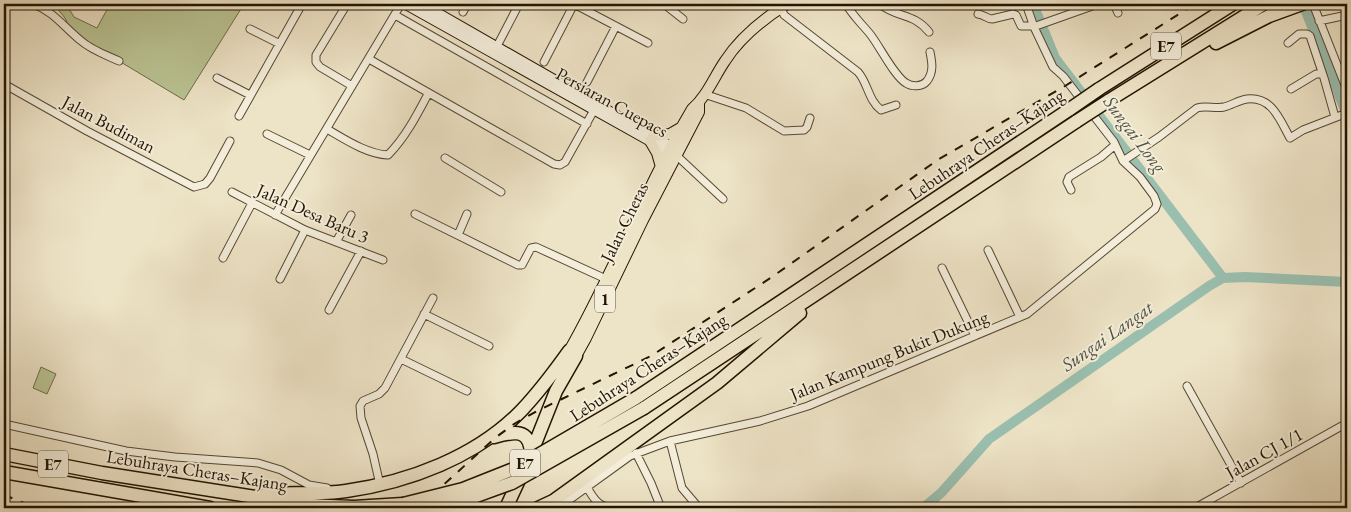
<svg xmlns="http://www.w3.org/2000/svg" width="1351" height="512" font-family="'EB Garamond',serif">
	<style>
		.green { fill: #bac393; stroke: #6e6c4a }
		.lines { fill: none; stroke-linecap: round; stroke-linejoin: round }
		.river { stroke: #9abfaf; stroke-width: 10 }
		.street-casing { stroke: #564833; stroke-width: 9 }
		.secondary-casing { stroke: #231402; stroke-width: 11 }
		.primary-casing { stroke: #231402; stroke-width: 12 }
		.highway-casing { stroke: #231402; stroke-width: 15 }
		.street { stroke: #f3edda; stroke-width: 7 }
		.secondary { stroke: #f3edda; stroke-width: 9 }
		.primary { stroke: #ede3c6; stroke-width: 10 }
		.highway { stroke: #ede3c6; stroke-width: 12 }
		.rail { stroke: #231402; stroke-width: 2; stroke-dasharray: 9 9; stroke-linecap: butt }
		.highway-bridge-casing { stroke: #231402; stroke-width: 15; stroke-linecap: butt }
		.highway-bridge { stroke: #ede3c6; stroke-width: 12 }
		.labels { text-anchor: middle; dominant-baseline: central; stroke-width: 4; stroke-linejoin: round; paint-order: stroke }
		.shield { fill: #f3edda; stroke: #615543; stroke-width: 1 }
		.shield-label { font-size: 16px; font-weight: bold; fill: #231402 }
		.street-label { font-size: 18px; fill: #231402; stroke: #f3edda }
		.water-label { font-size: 19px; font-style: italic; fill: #4d503f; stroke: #f3edda }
	</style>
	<rect width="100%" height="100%" fill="#ede3c6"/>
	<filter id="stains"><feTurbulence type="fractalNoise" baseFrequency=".004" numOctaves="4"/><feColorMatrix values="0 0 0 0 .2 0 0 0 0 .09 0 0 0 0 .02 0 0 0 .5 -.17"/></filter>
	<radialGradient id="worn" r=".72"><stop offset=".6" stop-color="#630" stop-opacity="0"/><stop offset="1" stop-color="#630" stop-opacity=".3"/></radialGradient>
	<path class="green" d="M51,4H66L74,17L97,28L110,4H244L184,100L99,49L73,35L65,18L56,7Z
		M41,367L56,374L47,394L33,388Z"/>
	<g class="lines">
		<path class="river" d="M1033,4L1055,58L1223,278
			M1303,4L1347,115
			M923,508L941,493L989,439L1209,286L1223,278L1245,277L1347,282"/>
		<defs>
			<path id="street" d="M33,4C53,11 64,27 80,40C91,50 106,55 119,61
				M347,4L316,55V62L320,67L352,86
				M664,4L683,19
				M769,4L775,12
				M846,4C853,16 861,23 870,34C879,45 894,76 906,83C912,87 922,87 927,81C934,72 932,62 930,52
				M880,4C897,18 914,13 929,32
				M1114,4L1118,13
				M1313,4L1347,90
				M781,8L784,15L858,72C868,83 868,100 881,110L896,105
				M463,12L467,4
				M978,14C985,15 987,19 992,19L1013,14L1016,15L1021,26H1036L1098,4
				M395,15L587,124
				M1319,21L1347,15
				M250,29L278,43
				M1288,43L1299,34H1307L1310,36L1324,78L1335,117
				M495,50L519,4
				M369,59L554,164L560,165L565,162L594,110
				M544,62L574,4L648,43
				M217,78L250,95
				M587,82L616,26
				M4,84L87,131L194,187L205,184L210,178L230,141
				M1291,89L1316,74H1322
				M704,94L746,108L784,131L804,130L807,127L810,118
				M239,116L302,4
				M327,129C346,140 367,154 388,155C405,138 417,115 428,94
				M267,134L310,155
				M676,155L723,199
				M445,158L501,192
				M1123,161L1159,137L1197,108C1206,105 1215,109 1224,107C1232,105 1239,100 1247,99C1272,96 1280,120 1290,138L1303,130L1347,113
				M1071,190L1067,182L1069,177L1101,157L1115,145
				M232,192L305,230L383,260
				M415,214L518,265H522L531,248L536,247L606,279
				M275,215L401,4
				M458,235L467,214
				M336,242L351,215
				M988,250L1020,317
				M223,258L252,203
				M942,268L975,336
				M280,279L305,230
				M329,310L361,251
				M424,314L489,346
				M401,359L467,391
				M1187,386L1241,483
				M4,424L126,451L175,457L258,463L281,470L309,485L327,488
				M670,441L682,488L699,508
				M636,453L651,483L661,508
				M380,485L373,454L361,418L360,406L363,401L379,394L385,388L433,298
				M587,487C593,498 598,506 611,508
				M558,508L630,456L670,441L760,421L808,406L1027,314L1155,209L1157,204L1154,196L1140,177L1123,161L1114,142L1063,76L1053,67L1034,27L1026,4
				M1195,508L1347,423"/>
			<path id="secondary" d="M405,4L673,154
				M422,4L672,147L674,151"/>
			<path id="primary" d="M653,136L670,134L682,127
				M650,141L657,153L661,167
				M569,351C614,272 646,187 692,109C707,96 714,77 725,61C741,36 763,19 787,4
				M576,356L586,338L643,220L699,112V102"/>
			<path id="highway" d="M1216,43L1269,16L1302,4
				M1099,89L1233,4
				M1108,101L1264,4
				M636,398L1070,109
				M644,408L1077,121
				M494,437C513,432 530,427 531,454
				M4,454L102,473L306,505L354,507L403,504
				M4,472L210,508
				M266,494C293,492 320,495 346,491C409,482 476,457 521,411C538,393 554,372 569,351
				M506,508L531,454L556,391L576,356
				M538,508L553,501L717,383L800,313"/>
		</defs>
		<use href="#street" class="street-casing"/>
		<use href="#secondary" class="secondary-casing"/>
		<use href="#primary" class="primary-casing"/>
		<use href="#highway" class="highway-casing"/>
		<use href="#street" class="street"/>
		<use href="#secondary" class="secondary"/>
		<use href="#primary" class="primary"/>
		<use href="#highway" class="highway"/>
		<path class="rail" d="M4,495L37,508
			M418,508L495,438L514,424L537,411L651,356L772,277L939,159L1065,86L1195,4"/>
		<defs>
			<path id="highway-bridge" d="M1070,109L1099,89
				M1077,121L1108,101
				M403,504L463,489L516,468L636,398
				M433,508L465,500L512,483L644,408"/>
		</defs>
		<use href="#highway-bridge" class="highway-bridge-casing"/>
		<use href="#highway-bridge" class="highway-bridge"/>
	</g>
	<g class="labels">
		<g class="shield">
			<rect x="1151" y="32.5" width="30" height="27" rx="4"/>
			<rect x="595" y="285.5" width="20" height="27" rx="4"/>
			<rect x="510" y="449.5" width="30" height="27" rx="4"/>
			<rect x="38" y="450.5" width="30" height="27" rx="4"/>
		</g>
		<g class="shield-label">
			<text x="1166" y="46">E7</text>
			<text x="605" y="299">1</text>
			<text x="525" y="463">E7</text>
			<text x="53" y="464">E7</text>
		</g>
		<g class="street-label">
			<text transform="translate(612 102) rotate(29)">Persiaran Cuepacs</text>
			<text transform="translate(109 124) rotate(28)">Jalan Budiman</text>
			<text transform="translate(986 144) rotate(-34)">Lebuhraya Cheras–Kajang</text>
			<text transform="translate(313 213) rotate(24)">Jalan Desa Baru 3</text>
			<text transform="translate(624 222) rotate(-64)">Jalan Cheras</text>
			<text transform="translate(889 355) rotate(-22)">Jalan Kampung Bukit Dukung</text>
			<text transform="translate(648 367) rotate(-33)">Lebuhraya Cheras–Kajang</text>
			<text transform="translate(1264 453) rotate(-29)">Jalan CJ 1/1</text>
			<text transform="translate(197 470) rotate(9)">Lebuhraya Cheras–Kajang</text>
		</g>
		<g class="water-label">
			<text transform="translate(1135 134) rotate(53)">Sungai Long</text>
			<text transform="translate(1107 336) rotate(-35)">Sungai Langat</text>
		</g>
	</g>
	<rect width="1351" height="512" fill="none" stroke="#ede3c6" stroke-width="20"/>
	<rect x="5" y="5" width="1341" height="502" fill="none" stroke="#231402" stroke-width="2.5"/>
	<rect x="10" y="10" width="1331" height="492" fill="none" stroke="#231402"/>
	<rect width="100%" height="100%" filter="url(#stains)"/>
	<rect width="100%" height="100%" fill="url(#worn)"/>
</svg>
